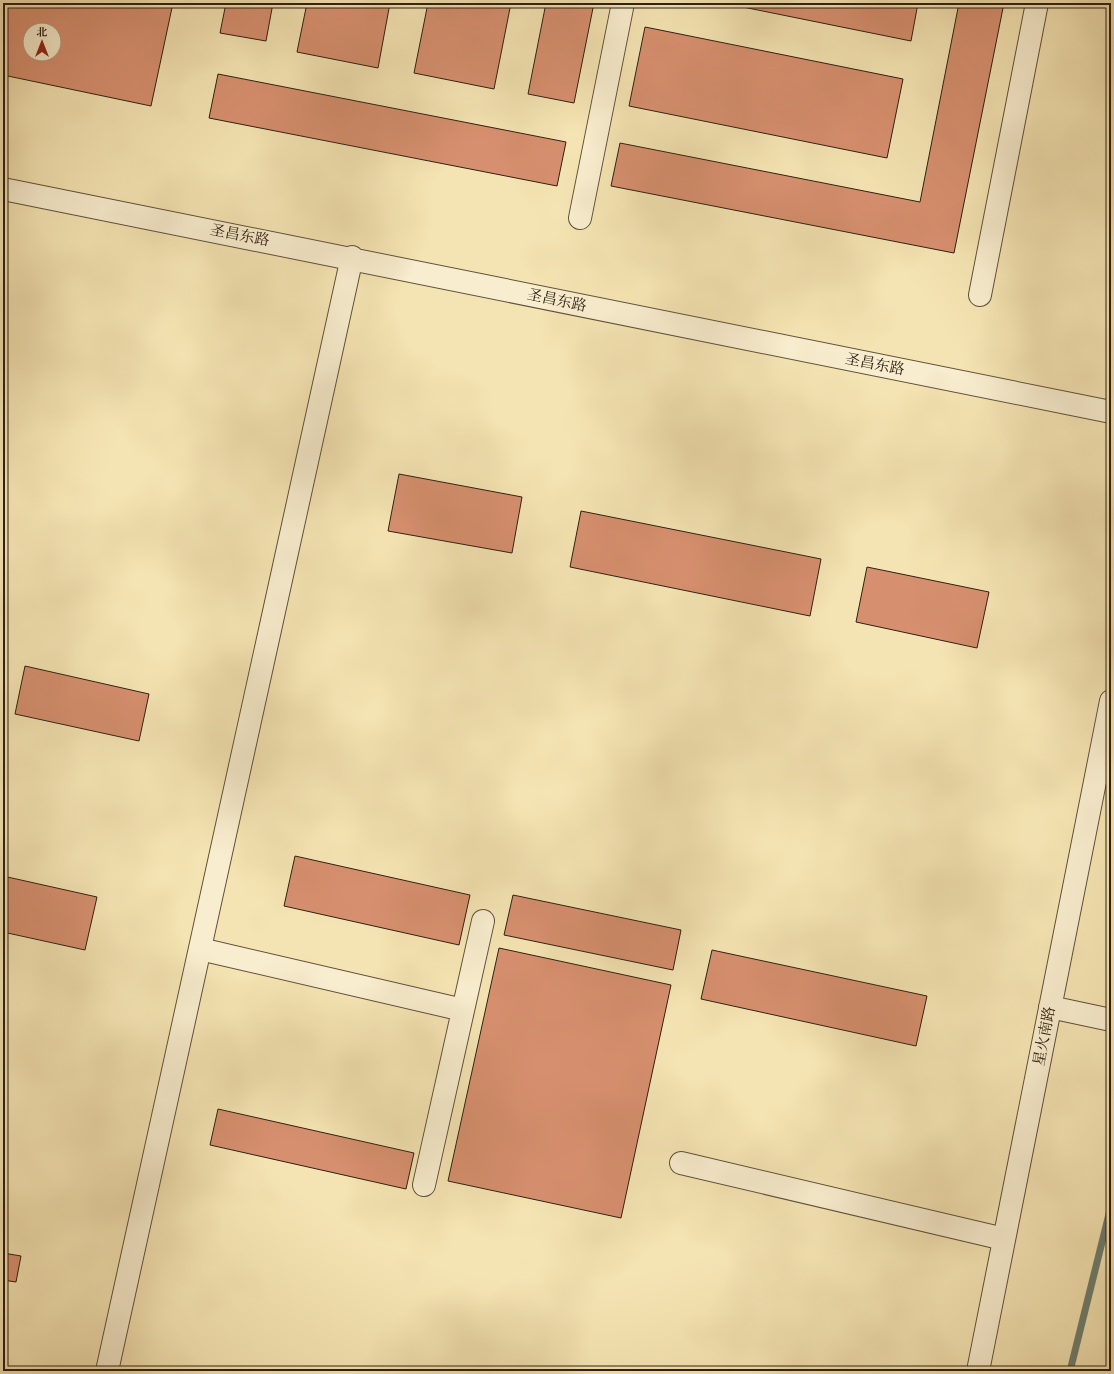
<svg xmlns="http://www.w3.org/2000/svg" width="1114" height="1374" font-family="Cardo,'Noto Serif SC',serif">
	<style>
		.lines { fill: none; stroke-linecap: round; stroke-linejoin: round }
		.stream { stroke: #707f70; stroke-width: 7 }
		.building { fill: #d7906f; stroke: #2e2012; fill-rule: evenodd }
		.minor-casing { stroke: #60513a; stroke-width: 24 }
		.minor { stroke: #f8edce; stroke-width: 22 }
		.labels { text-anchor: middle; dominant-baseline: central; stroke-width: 3; stroke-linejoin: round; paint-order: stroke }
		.street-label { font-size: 15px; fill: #2e2012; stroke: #f8edce }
	</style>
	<rect width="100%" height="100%" fill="#f5e4b3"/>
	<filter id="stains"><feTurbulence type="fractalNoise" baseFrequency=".005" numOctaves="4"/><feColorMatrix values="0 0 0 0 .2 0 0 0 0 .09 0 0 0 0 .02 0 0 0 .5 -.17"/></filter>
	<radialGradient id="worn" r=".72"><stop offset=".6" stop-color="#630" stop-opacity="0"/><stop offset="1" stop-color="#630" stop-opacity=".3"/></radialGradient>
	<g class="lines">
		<path class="stream" d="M1070,1371L1111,1206"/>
	</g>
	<path class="building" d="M3,3H173L151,106L3,75ZM30,30H54V54H30Z
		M226,3H273L266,41L220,33Z
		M307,3H390L378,68L297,52Z
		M428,3H511L494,89L414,73Z
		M546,3H594L574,103L528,94Z
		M723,3H918L911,41Z
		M959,3H1004L954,253L611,186L620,143L920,202Z
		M645,27L903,79L887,158L629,106Z
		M218,74L566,142L557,186L209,118Z
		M399,474L522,497L512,553L388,531Z
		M581,511L821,559L810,616L570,567Z
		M867,567L989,592L977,648L856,622Z
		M25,666L149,694L139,741L15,714Z
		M295,856L470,895L459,945L284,906Z
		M3,876L97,897L85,950L3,932Z
		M513,895L681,930L673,970L504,935Z
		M499,948L671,985L621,1218L448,1181Z
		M712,950L927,996L916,1046L701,999Z
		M218,1109L414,1153L406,1189L210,1145Z
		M3,1253L21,1256L16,1282L3,1280Z"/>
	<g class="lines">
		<defs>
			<path id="minor" d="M3,189C373,261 742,337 1111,412
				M580,218L623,3
				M980,295L1037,3
				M200,949L463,1010
				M1050,1007L1111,1020
				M681,1163L1004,1239
				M424,1185L483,921
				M107,1371L352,257
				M978,1371L1111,701"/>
		</defs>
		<use href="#minor" class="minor-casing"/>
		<use href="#minor" class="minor"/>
	</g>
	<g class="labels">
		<g class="street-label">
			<text transform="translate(240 235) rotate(11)">圣昌东路</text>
			<text transform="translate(557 300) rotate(12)">圣昌东路</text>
			<text transform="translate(875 364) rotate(11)">圣昌东路</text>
			<text transform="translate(1044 1036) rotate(-79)">星火南路</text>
		</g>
	</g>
	<rect width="1114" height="1374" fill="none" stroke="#f5e4b3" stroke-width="16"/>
	<rect x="4" y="4" width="1106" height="1366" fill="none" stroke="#2e2012" stroke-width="2"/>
	<rect x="8" y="8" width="1098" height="1358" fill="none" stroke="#2e2012"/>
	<g transform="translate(42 42)"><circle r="19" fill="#f8edce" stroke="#a79b83"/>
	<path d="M0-3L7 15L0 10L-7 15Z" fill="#8f2418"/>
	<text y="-6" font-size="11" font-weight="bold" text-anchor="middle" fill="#2e2012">北</text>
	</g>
	<rect width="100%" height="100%" filter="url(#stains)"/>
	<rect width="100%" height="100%" fill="url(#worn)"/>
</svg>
